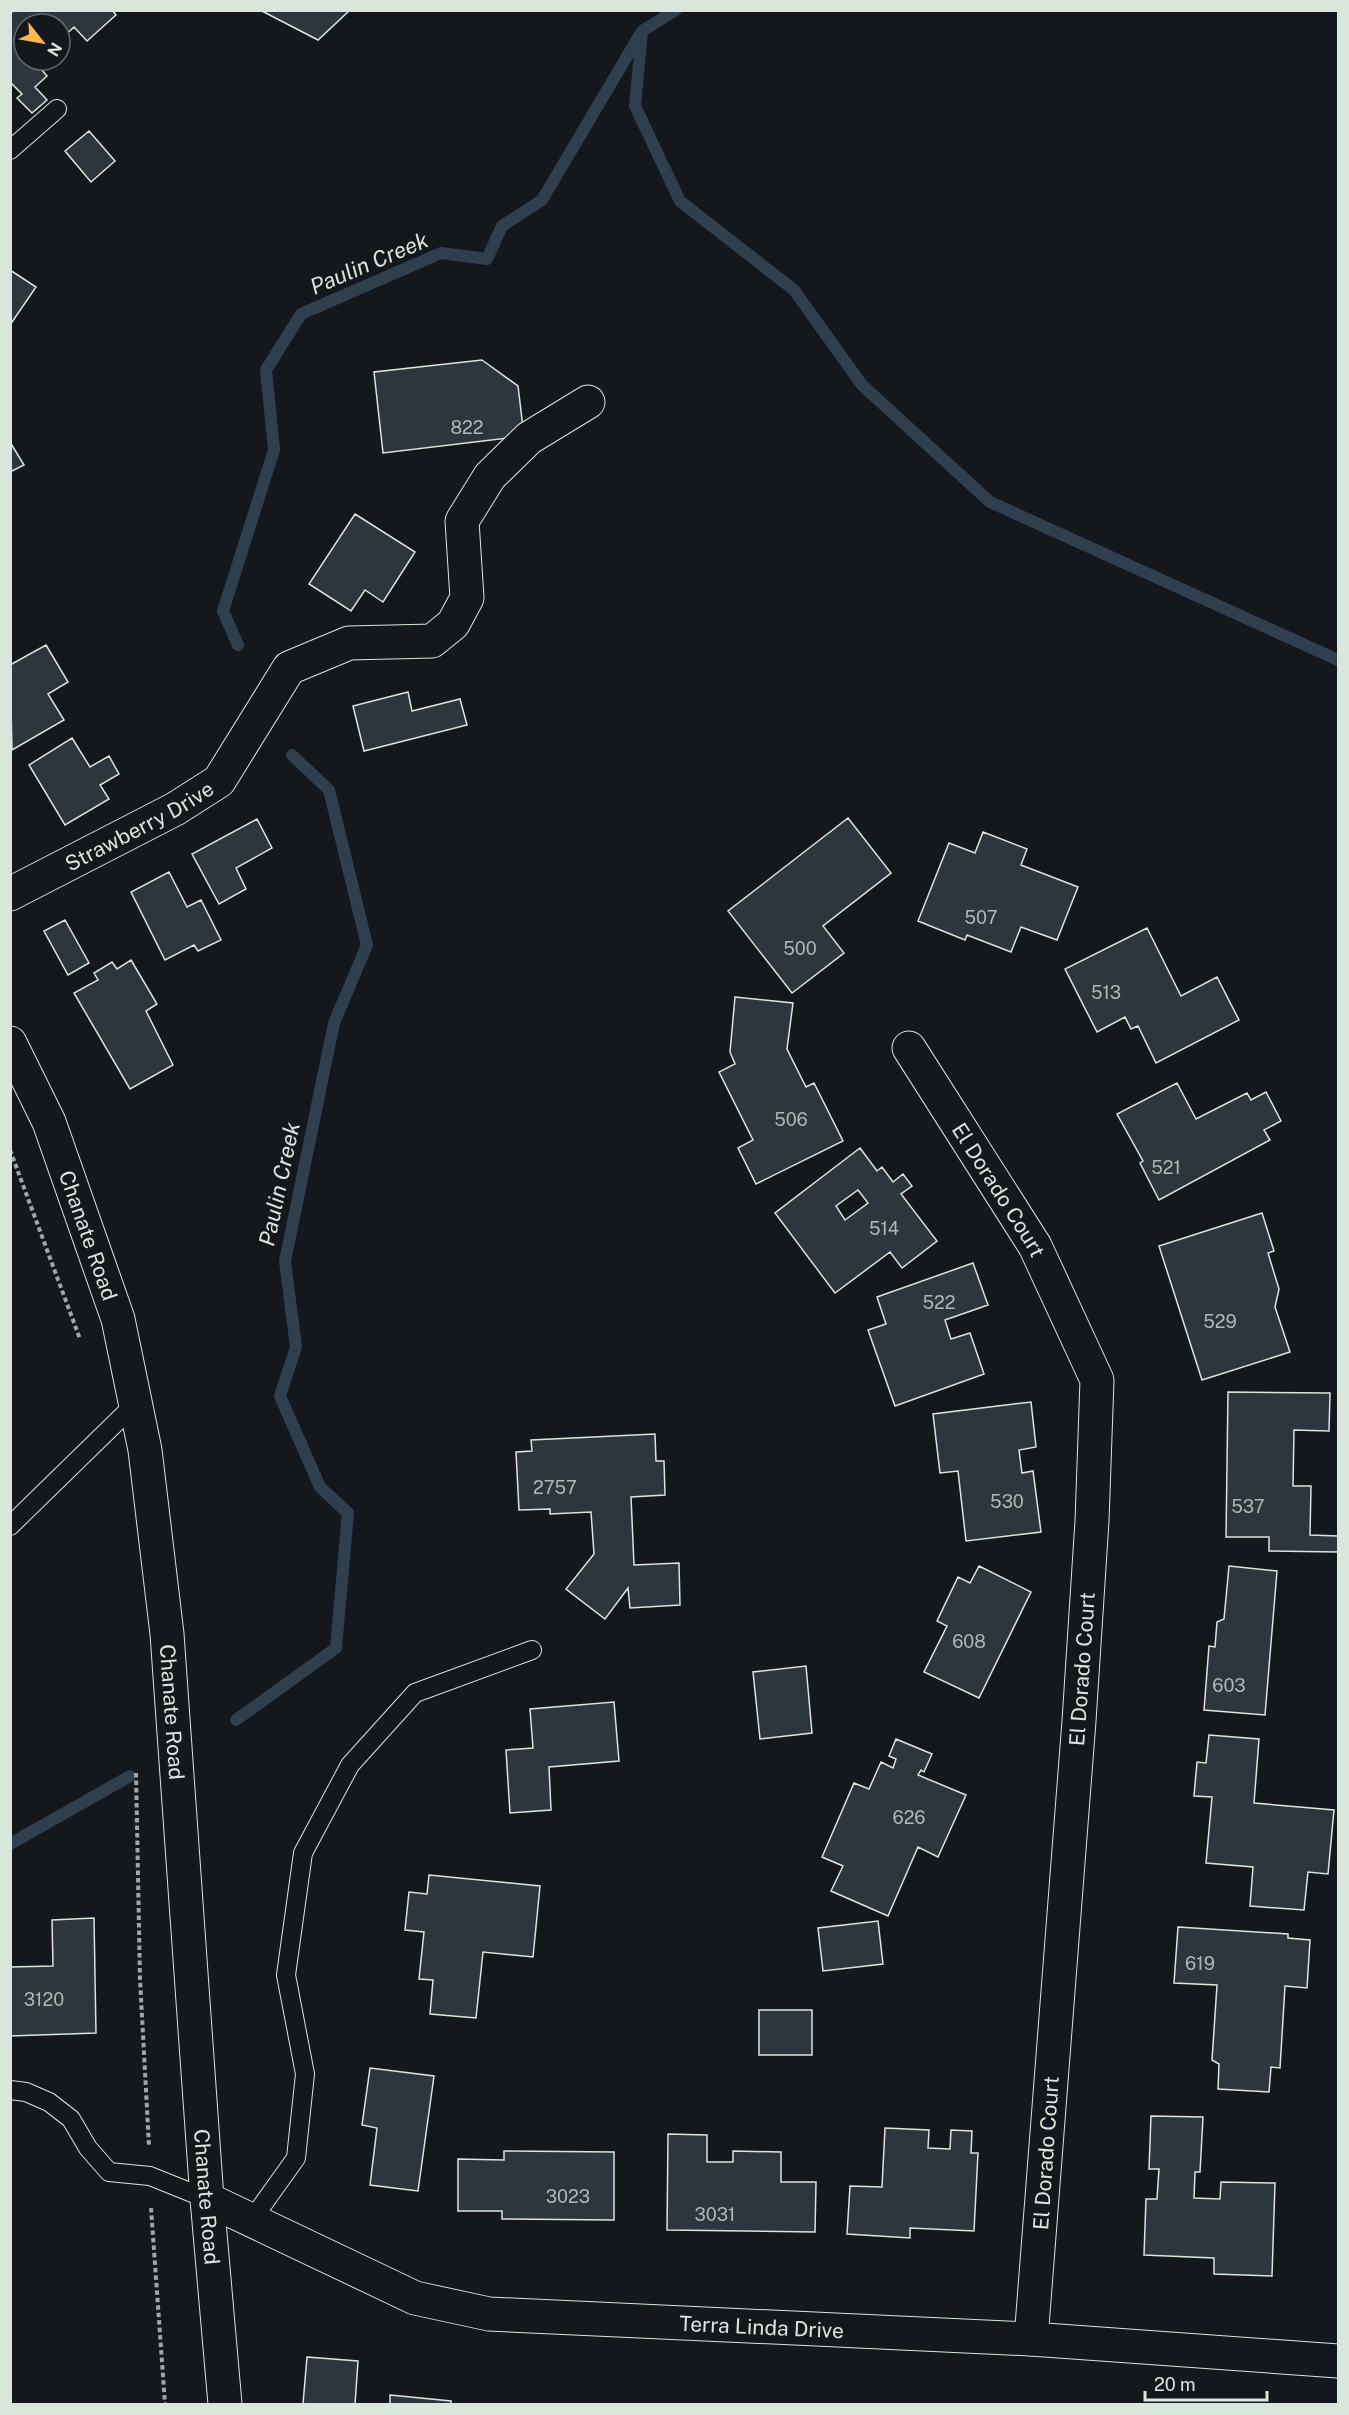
<svg xmlns="http://www.w3.org/2000/svg" width="1349" height="2415" font-family="'Public Sans',sans-serif">
	<style>
		.lines { fill: none; stroke-linecap: round; stroke-linejoin: round }
		.stream { stroke: #2f3f4d; stroke-width: 12 }
		.building { fill: #2c363c; stroke: #d8e6dc; stroke-width: 1.5; fill-rule: evenodd }
		.lane-casing { stroke: #d8e6dc; stroke-width: 20 }
		.street-casing { stroke: #d8e6dc; stroke-width: 35 }
		.secondary-casing { stroke: #d8e6dc; stroke-width: 35 }
		.path { stroke: #9da8a2; stroke-width: 4; stroke-dasharray: 4.5 3; stroke-linecap: butt }
		.lane { stroke: #14181c; stroke-width: 18 }
		.street { stroke: #14181c; stroke-width: 33 }
		.secondary { stroke: #14181c; stroke-width: 33 }
		.labels { text-anchor: middle; dominant-baseline: central; stroke-width: 4.5; stroke-linejoin: round; paint-order: stroke }
		.number-label { font-size: 18px; fill: #adbab4 }
		.street-label { font-size: 21px; fill: #d8e6dc; stroke: #14181c }
		.water-label { font-size: 22px; font-style: italic; fill: #d8e6dc; stroke: #14181c }
	</style>
	<rect width="100%" height="100%" fill="#14181c"/>
	<g class="lines">
		<path class="stream" d="M642,31L635,106L680,201L794,290L862,385L990,502L1338,660
			M238,645L223,611L274,450L266,370L301,314L441,253L487,259L502,226L542,200L642,31L676,10
			M236,1720L336,1648L348,1513L320,1487L280,1396L296,1347L285,1261L334,1023L367,945L329,790L292,755
			M10,1844L130,1776"/>
	</g>
	<path class="building" d="M14,10H112L116,15L87,41L74,27L60,40V24H24V60H38L35,62L47,76L35,87L47,100L32,113L17,98L22,94L10,82V14Z
		M260,10H350L318,40Z
		M89,131L115,161L91,182L65,151Z
		M10,270L36,287L10,325Z
		M482,360L518,386L524,436L383,453L374,372Z
		M10,442L24,465L10,472Z
		M355,514L415,552L383,602L365,590L351,611L309,584Z
		M46,645L68,682L48,694L64,720L12,750L10,665Z
		M408,692L412,711L460,699L467,725L364,751L353,706Z
		M72,738L90,767L109,756L119,774L100,785L109,799L65,825L29,765Z
		M848,818L891,873L823,926L844,953L792,993L728,911Z
		M257,819L272,848L236,868L246,889L219,904L192,854Z
		M983,832L1027,849L1021,865L1078,887L1057,940L1021,927L1011,952L967,935L965,940L918,921L949,843L975,853Z
		M169,872L187,907L201,900L221,940L198,951L194,945L165,960L131,892Z
		M65,920L89,963L68,975L44,931Z
		M1147,928L1181,996L1217,977L1239,1020L1156,1063L1138,1026L1131,1029L1125,1017L1097,1032L1065,969Z
		M131,960L157,1004L146,1011L173,1065L130,1089L74,993L98,980L94,973L112,962L117,969Z
		M735,997L793,1003L787,1049L806,1087L814,1083L843,1141L756,1184L738,1148L753,1140L719,1072L735,1064L730,1052Z
		M1177,1083L1196,1119L1247,1093L1251,1100L1266,1092L1281,1121L1264,1130L1270,1140L1159,1200L1140,1163L1143,1161L1117,1114Z
		M860,1148L877,1171L882,1167L893,1182L903,1174L912,1186L901,1194L937,1241L902,1268L890,1252L835,1293L775,1213ZM858,1190L868,1203L845,1220L836,1206Z
		M1262,1213L1274,1251L1268,1253L1279,1289L1275,1307L1290,1352L1202,1380L1159,1246Z
		M973,1263L988,1305L945,1320L951,1339L970,1333L984,1374L895,1406L868,1330L886,1324L877,1297Z
		M1228,1392L1330,1393L1329,1431L1294,1430L1293,1486H1311L1310,1535L1338,1536V1552L1269,1551V1537H1226Z
		M1031,1402L1036,1447L1019,1450L1022,1473L1033,1471L1041,1532L966,1541L958,1471L940,1473L933,1414Z
		M655,1434L656,1461H664L665,1495L631,1497L634,1565L679,1563L680,1605L630,1608L628,1588L605,1619L566,1589L594,1554L591,1512L550,1514V1509L519,1510L516,1452L532,1451L531,1440Z
		M979,1566L1031,1592L979,1698L924,1672L947,1626L937,1621L958,1577L970,1583Z
		M1229,1566L1277,1571L1265,1715L1204,1710L1209,1646L1215,1647L1217,1622L1224,1619Z
		M806,1666L812,1733L760,1739L753,1672Z
		M614,1702L619,1761L549,1767L551,1810L510,1813L506,1750L533,1748L530,1709Z
		M1209,1735L1259,1739L1254,1803L1334,1810L1328,1874L1308,1872L1304,1910L1250,1906L1253,1867L1206,1863L1212,1797L1194,1796L1197,1762L1206,1763Z
		M896,1739L932,1754L924,1772L921,1770L918,1775L966,1795L938,1857L918,1847L888,1916L831,1891L843,1866L822,1857L854,1783L869,1789L881,1762L893,1768L896,1759L889,1756Z
		M429,1875L540,1886L533,1957L483,1952L476,2018L430,2014L433,1980L419,1979L424,1932L405,1930L409,1892L427,1894Z
		M94,1918L96,2033L10,2036V1967L53,1966L52,1920Z
		M878,1921L883,1964L823,1971L818,1928Z
		M1178,1927L1288,1934V1938L1310,1940L1307,1988L1285,1986L1280,2068L1271,2067L1269,2092L1218,2089L1219,2064L1212,2060L1217,1985L1174,1983Z
		M759,2010H812V2055H759Z
		M370,2068L434,2076L418,2191L370,2185L377,2128L362,2125Z
		M1151,2116L1203,2117L1200,2172H1195L1194,2198L1220,2199L1221,2182L1275,2183L1272,2276L1214,2274V2258L1144,2255L1146,2199H1157L1159,2169H1149Z
		M885,2128L929,2130L928,2148L950,2149L951,2130L972,2131L971,2153H978L974,2231L910,2228V2238L847,2234L850,2186L882,2187Z
		M668,2134L707,2135V2162H733V2151L781,2152V2182H816L815,2232L667,2230Z
		M504,2151L614,2152V2220L502,2219V2211H458V2159L504,2160Z
		M307,2357L358,2361L355,2404H303Z
		M390,2395L451,2401V2404H390Z"/>
	<g class="lines">
		<defs>
			<path id="lane" d="M10,150L57,109
				M10,1526L136,1403
				M10,2090L26,2092L49,2102L71,2119L88,2148L109,2172L150,2176L207,2199
				M251,2221L296,2158L305,2074L286,1975L303,1853L350,1765L415,1693L532,1650"/>
			<g id="street">
				<path id="s1" d="M10,894L175,809L219,781L289,668L349,643L432,641L453,624L467,598L462,521L490,476L529,438L588,402"/>
				<path id="s2" d="M909,1048L1035,1246L1097,1380L1092,1521L1079,1721L1031,2339"/>
				<path id="s3" d="M207,2199L415,2298L489,2314L1031,2339L1338,2361"/>
			</g>
			<g id="secondary">
				<path id="s4" d="M10,1043L49,1122L118,1319L145,1450L167,1634L207,2199L225,2404"/>
			</g>
		</defs>
		<use href="#lane" class="lane-casing"/>
		<use href="#street" class="street-casing"/>
		<use href="#secondary" class="secondary-casing"/>
		<path class="path" d="M10,1150L80,1339
			M136,1773L140,1979L149,2146
			M151,2208L165,2404"/>
		<use href="#lane" class="lane"/>
		<use href="#street" class="street"/>
		<use href="#secondary" class="secondary"/>
	</g>
	<g class="labels">
		<g class="number-label">
			<text x="467" y="427">822</text>
			<text x="981" y="917">507</text>
			<text x="800" y="948">500</text>
			<text x="1106" y="992">513</text>
			<text x="791" y="1119">506</text>
			<text x="1166" y="1167">521</text>
			<text x="884" y="1228">514</text>
			<text x="939" y="1302">522</text>
			<text x="1220" y="1321">529</text>
			<text x="555" y="1487">2757</text>
			<text x="1007" y="1501">530</text>
			<text x="1248" y="1506">537</text>
			<text x="969" y="1641">608</text>
			<text x="1229" y="1685">603</text>
			<text x="909" y="1817">626</text>
			<text x="1200" y="1963">619</text>
			<text x="44" y="1999">3120</text>
			<text x="568" y="2196">3023</text>
			<text x="715" y="2214">3031</text>
		</g>
		<g class="street-label">
			<text stroke="none"><textPath href="#s1" startOffset="146">Strawberry Drive</textPath></text>
			<text stroke="none"><textPath href="#s2" startOffset="168">El Dorado Court</textPath></text>
			<text stroke="none"><textPath href="#s4" startOffset="208">Chanate Road</textPath></text>
			<text transform="translate(1082 1669) rotate(-86)">El Dorado Court</text>
			<text stroke="none"><textPath href="#s4" startOffset="694">Chanate Road</textPath></text>
			<text transform="translate(1046 2153) rotate(-86)">El Dorado Court</text>
			<text stroke="none"><textPath href="#s4" startOffset="1180">Chanate Road</textPath></text>
			<text stroke="none"><textPath href="#s3" startOffset="579">Terra Linda Drive</textPath></text>
		</g>
		<g class="water-label">
			<text transform="translate(369 263) rotate(-23)">Paulin Creek</text>
			<text transform="translate(279 1184) rotate(-78)">Paulin Creek</text>
		</g>
	</g>
	<rect width="1349" height="2415" fill="none" stroke="#d8e6dc" stroke-width="24"/>
	<g transform="translate(42 42) rotate(121)"><circle r="28" fill="#14181c" stroke="#626a69" stroke-width="1.5"/>
	<path d="M0-4.5L10 22L0 15L-10 22Z" fill="#ffb74d"/>
	<text y="-9" font-size="16" font-weight="bold" text-anchor="middle" fill="#d8e6dc">N</text>
	</g>
	<path d="M1145 2391v9h122v-9" fill="none" stroke="#d8e6dc" stroke-width="3"/>
	<text x="1154" y="2391" font-size="18" fill="#d8e6dc" stroke="#14181c" stroke-width="4.5" paint-order="stroke">20 m</text>
</svg>
